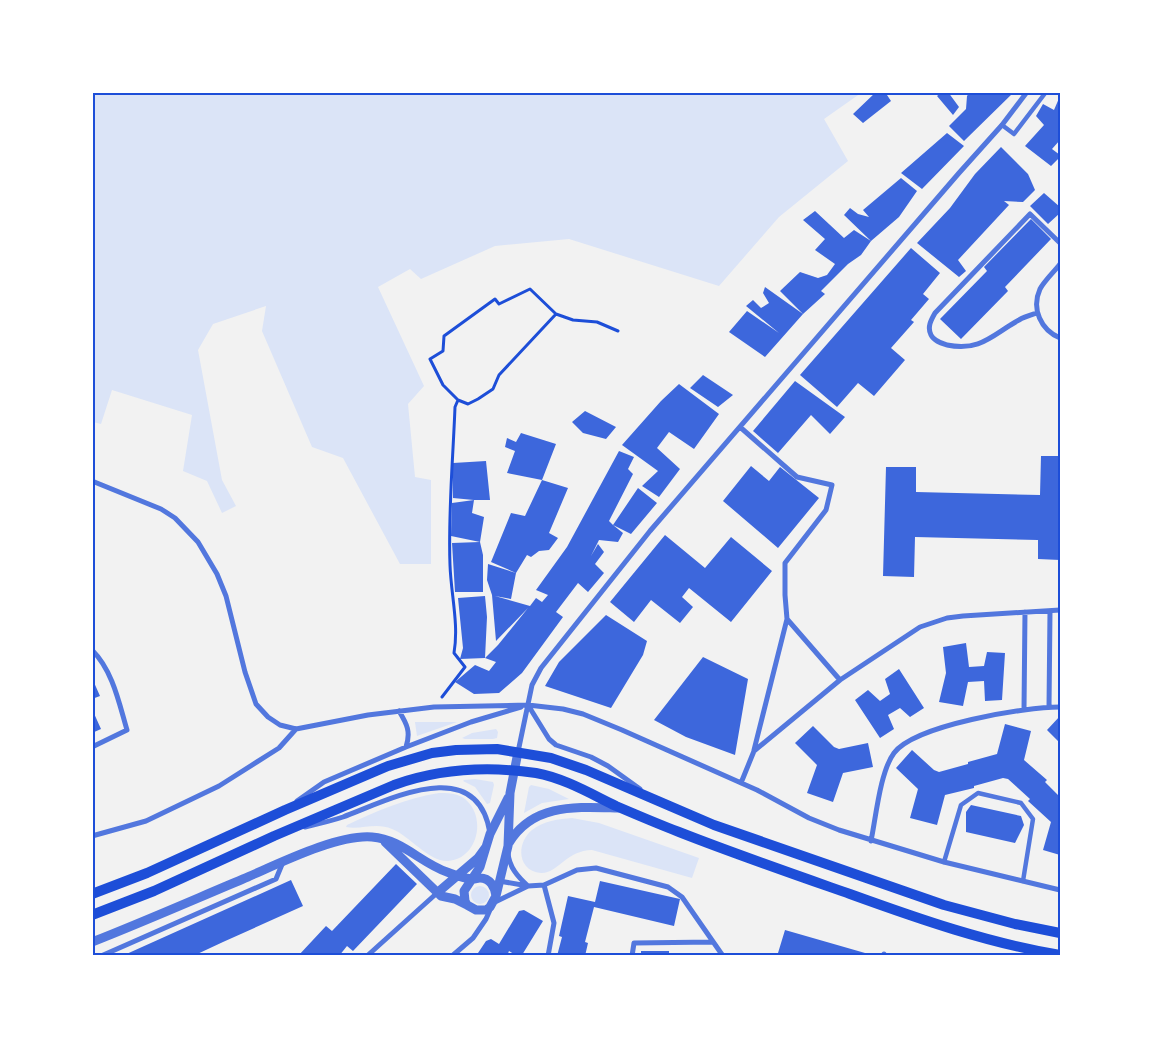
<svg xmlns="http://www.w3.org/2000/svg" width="1153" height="1048" font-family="'Exo 2',sans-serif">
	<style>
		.green { fill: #dbe4f7 }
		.building { fill: #3d67dc }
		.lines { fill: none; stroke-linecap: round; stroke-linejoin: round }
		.path { stroke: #1d4ed8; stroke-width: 3 }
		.pedestrian { stroke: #5277de; stroke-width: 4.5 }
		.minor { stroke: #5277de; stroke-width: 5 }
		.tertiary { stroke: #5277de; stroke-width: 9 }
		.secondary { stroke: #1d4ed8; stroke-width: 10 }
		.neatline { fill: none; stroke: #1d4ed8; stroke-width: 2 }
	</style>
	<rect width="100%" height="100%" fill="#f2f2f2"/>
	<path class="green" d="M92,93L93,92L861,93L824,119L848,161L779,217L719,286L569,239L495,246L421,279L410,269L378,287L424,386L408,404L415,477L431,480V564H400L343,458L312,447L262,331L266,306L213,324L198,350L222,480L236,506L222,513L207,481L183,471L192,415L112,390L101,424L93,422Z
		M415,722H457L417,736Z
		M496,729L498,732L497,738L493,739H465L462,738L472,733Z
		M475,779L493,782L494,785L490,803L487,804L475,787L463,781L464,780Z
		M531,785L549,789L569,799L542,803L524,813L529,787Z
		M439,793C447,793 455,793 462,797C488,813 479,859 448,861C429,862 410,836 392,829C376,822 361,830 346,827L347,825C377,811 406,798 439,793Z
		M572,818L599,823L699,858L692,878L592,850C567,850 557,874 541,873C517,871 516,843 532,830C543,821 559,819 572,818Z
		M471 895a9 9 0 1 1 18 0a9 9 0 1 1-18 0Z"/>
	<path class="building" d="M876,92H885L891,101L863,123L853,114Z
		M942,92H948L959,107L953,115L937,96Z
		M970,92H1014L964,141L949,126L966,109L967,96Z
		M1060,96V140L1052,149L1060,155V157L1051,166L1025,146L1044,125L1036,116L1043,104L1054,110Z
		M947,133L964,146L922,189L901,173Z
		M1001,147L1028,174L1035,190L1023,202L1004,201L1009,205L958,260L966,271L959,277L917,243L950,208L975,174Z
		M901,178L917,191L899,217L871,241L861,255L848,264L821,291L825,294L803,314L765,357L729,332L747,311L779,333L746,306L753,300L761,308L769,303L763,293L765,287L803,314L780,291L800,272L818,278L827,275L835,264L815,250L825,239L803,220L815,211L844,238L854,230L871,241L844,215L850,208L858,214L869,217L863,210Z
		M1044,193L1060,207V213L1048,224L1030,206Z
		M1031,219L1051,239L1005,287L1008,291L961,339L940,319L987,271L984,267Z
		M911,248L940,273L923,294L929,299L911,320L914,322L891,348L905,360L874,396L858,383L837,407L800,375Z
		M703,375L733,395L718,407L690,388Z
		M795,381L845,417L830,434L811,415L778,453L753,431Z
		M679,384L719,414L694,449L669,432L657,448L680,469L659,497L642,486L658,471L622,445L661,401Z
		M585,411L616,427L606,439L583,433L572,422Z
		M521,433L556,444L542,480L507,473L515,451L505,447L507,438L516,442Z
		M619,451L634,457L628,469L633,474L609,521L613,525L638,488L657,503L631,534L613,525L623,533L618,542L599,540L591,556L598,544L604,552L595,564L604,573L588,592L578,583L556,612L563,617L522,673L499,693L474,694L455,682L475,665L489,671L496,662L485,658L498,645L528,608L496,641L492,595L487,580L488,564L516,573L511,599L495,596L530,606L536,598L542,602L548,595L536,590L567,547Z
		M1041,456H1060V560L1038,559V540L915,537L914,577L883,576L886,467H916V492L1040,495Z
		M486,461L490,500H474L472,513L484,517L480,542L483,555V592H455L452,543L480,542L451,536L452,503L474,500L453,498V463Z
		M751,466L769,481L780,467L819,498L778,548L723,501Z
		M542,480L568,488L549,533L558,538L549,550L539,551L531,557L527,555L516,573L491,562L511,513L525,516Z
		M665,535L705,568L731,537L772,571L731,622L689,588L682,597L693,607L680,623L651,600L634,622L610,602Z
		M485,596L487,617L485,658L460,659L463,648L458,598Z
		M606,615L647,641L643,655L611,708L545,686L559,662Z
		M966,643L969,667L984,666L987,652L1005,653L1002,700L985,701L984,681L968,682L963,706L939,702L946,673L943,647Z
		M703,657L748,679L735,755L686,737L654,720Z
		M899,669L924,708L910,717L900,708L888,715L894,729L880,738L855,700L868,690L880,701L890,694L885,679Z
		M92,678L100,696L92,699Z
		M92,709L101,729L92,733Z
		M1060,716V743L1047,730Z
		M1005,724L1031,731L1024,760L1047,780L1045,782L1060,797V855L1043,850L1051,822L1028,801L1030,799L1008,779L1003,778L974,786V788L945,795L937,825L910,818L918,789L896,768L912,750L934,770L939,772L968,764V762L997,754Z
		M813,726L834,747L839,749L868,743L873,767L843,773L833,802L807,793L817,765L795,743Z
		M971,805L1021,816L1024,825L1015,843L966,832V812Z
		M396,864L417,884L353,951L347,946L339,956H298L326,926L332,931Z
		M291,880L303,906L223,942L193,956H122Z
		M600,881L680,899L674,926L594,907L585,942L588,943L585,956H557L562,937L559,936L568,896L595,902Z
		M524,910L543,921L522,955L517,956L509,951L507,956H476L486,941L491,939L499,944L519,911Z
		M785,930L872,955V956H788L778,953Z
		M641,951H669V956H641Z"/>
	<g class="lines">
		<path class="path" d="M458,400L468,404L478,399L493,389L499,375L556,314
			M442,697L465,667L454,653C459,624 451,595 450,565C448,513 453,460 455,407L458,400L443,385L430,359L443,351L444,336L495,299L499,304L530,289L556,314L573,320L597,322L618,331"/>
		<path class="pedestrian" d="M1002,125L1014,134L1046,92
			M944,862L961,805L978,793L1021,803L1033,819L1023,881"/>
		<path class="minor" d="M1060,264C1054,272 1045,280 1040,289C1031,309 1041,330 1060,338
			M1037,313C1031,315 1024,317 1019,320C993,334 981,352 947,345C941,343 934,341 931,335C927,327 931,320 935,313L1030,214L1060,243
			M740,427L797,477L832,485L826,510L785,563V595L787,619L840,680
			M92,481L161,509L175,518L198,542L217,574L226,596L245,672L256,704L268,717L280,725L296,729L368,715L434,707L528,705L563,709L583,714L622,730L757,790L809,818L839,830L944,862L1060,890
			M92,650C113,671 119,703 127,730L92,747
			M528,705L549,739L556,745L591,757L608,766L640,789
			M1049,707L1050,611
			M1024,709L1025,612
			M399,711C407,724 411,732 406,747
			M754,750L787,619
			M518,752L532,685L541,668L650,531L959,173L1002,125L1027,92
			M741,783L754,751L840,680L920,627L947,618L963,616L1060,610
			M297,801L324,782L406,747L471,722L521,707
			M305,827C318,824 331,821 343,817C389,800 477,753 490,833
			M92,836L146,821L219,786L279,748L296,729
			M871,841C876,817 880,772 894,753C915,725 1025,707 1060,707
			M508,853C509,867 518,877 528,886
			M499,881L528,886L544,885L577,870L596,868L668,887L682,897L723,956
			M544,885L554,923L548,956
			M101,956L276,879L283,862
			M367,956L437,893
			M452,956L473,938L486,919L493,903L528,886
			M632,956L634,943L713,942
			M884,956V954"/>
		<path class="tertiary" d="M385,842L441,896L455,899L467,905
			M509,843C533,803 577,807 618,808
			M486,847L480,867L464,891L465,901L467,905L476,910H486L490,907L496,896L508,846L510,793L518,752
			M437,893L478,858L486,847L490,834L508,798
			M92,942C143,922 193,900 243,879C276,865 337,834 372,837C401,839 421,863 447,872C455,875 464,879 473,879C475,879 478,878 480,878C490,878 495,887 496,896"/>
		<path class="secondary" d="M92,894L147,873L285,810L388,766L432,753L456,750L497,749L551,758L586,770L714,825L944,905L1015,924L1060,933
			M92,915L154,891L274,836L394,785C439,769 488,766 536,773C564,778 591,794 616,806C637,815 658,824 679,832C735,854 793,874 850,894C919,919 988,943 1060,955"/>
	</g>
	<rect width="1153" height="1048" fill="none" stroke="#ffffff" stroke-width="188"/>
	<rect x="94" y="94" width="965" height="860" class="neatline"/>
</svg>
